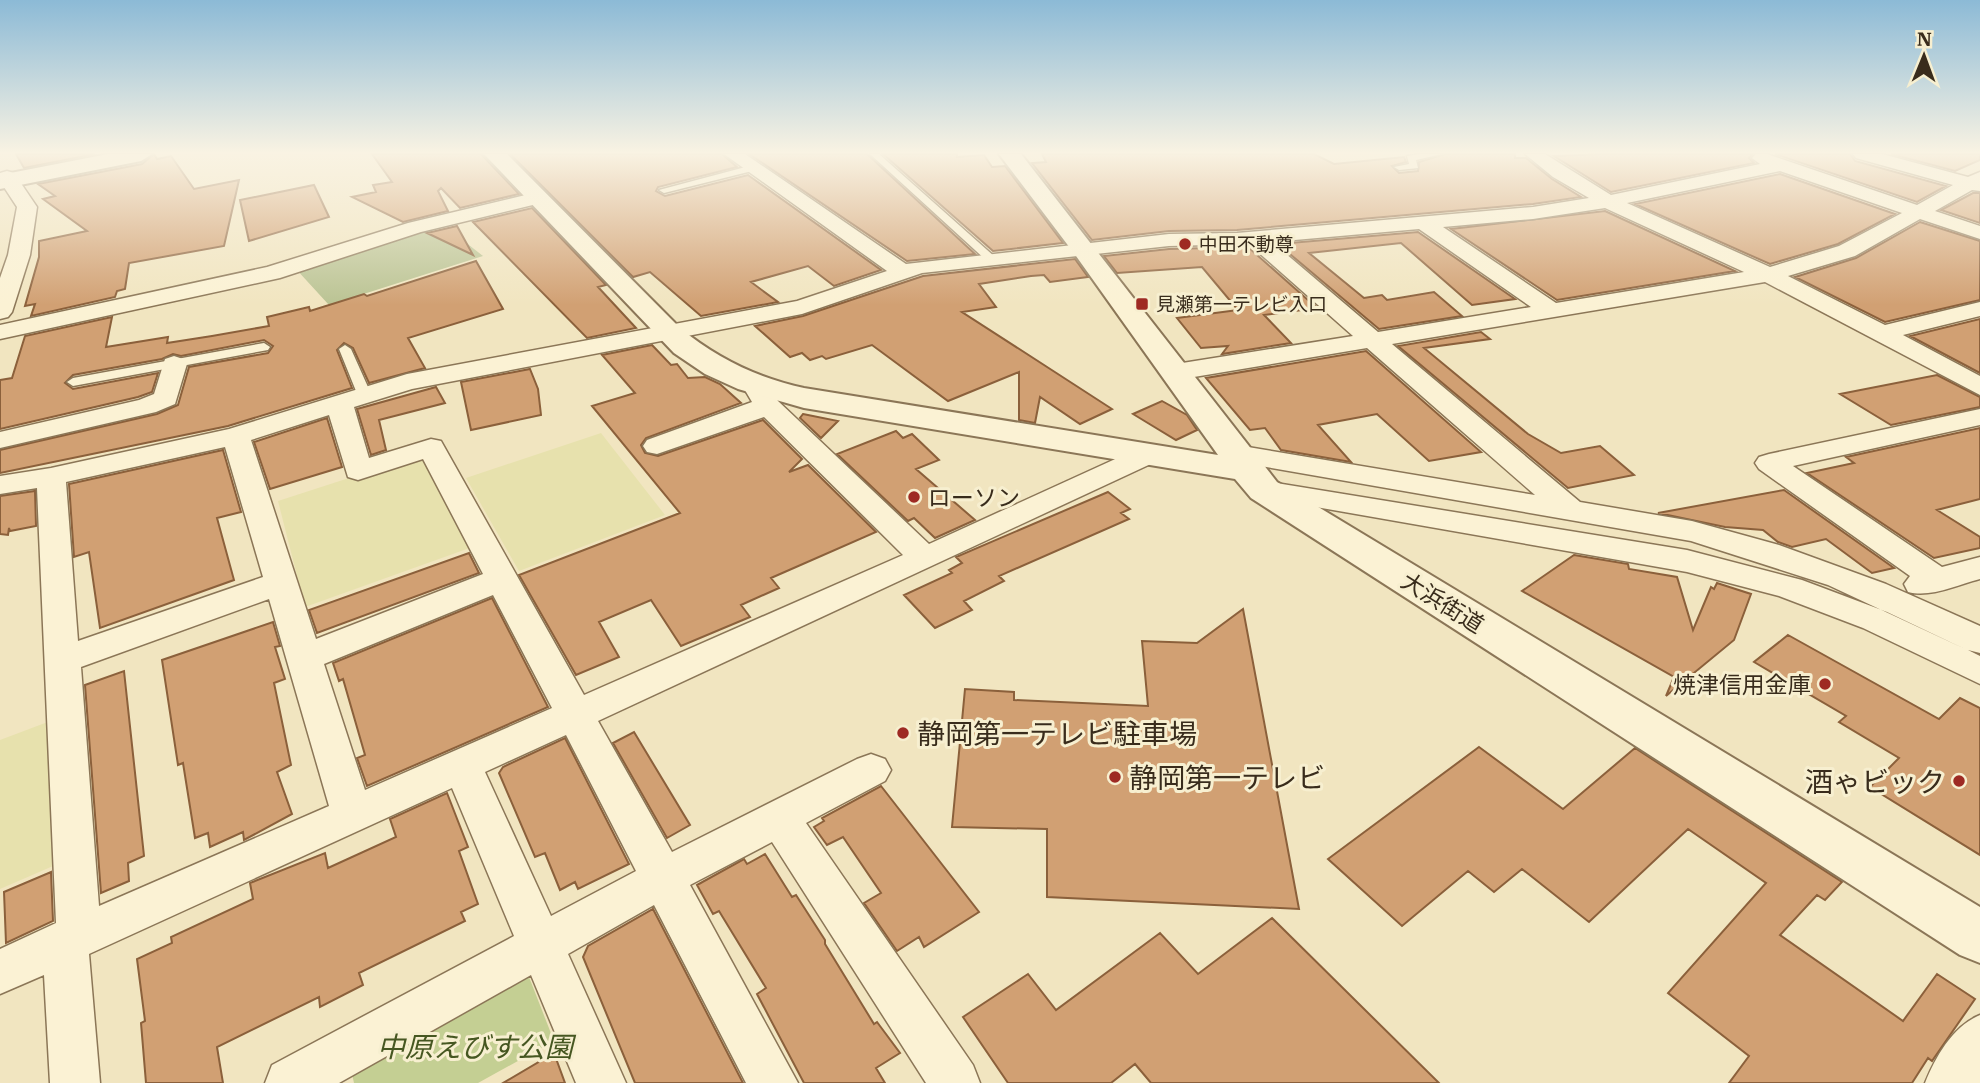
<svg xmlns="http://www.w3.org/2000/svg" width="1980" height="1083" font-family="'IBM Plex Serif','Noto Sans JP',serif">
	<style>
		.farmland { fill: #e7e1ad }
		.green { fill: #c4cf93 }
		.cemetery { fill: #bac393 }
		.building { fill: #d1a073; stroke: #8b603b; stroke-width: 2 }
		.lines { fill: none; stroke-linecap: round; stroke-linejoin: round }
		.service-casing { stroke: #8b7657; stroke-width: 3 }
		.minor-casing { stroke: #8b7657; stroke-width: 3 }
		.tertiary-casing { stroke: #8b7657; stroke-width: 4 }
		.service { fill: #fbf2d4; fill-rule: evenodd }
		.minor { fill: #fbf2d4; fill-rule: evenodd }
		.tertiary { fill: #fbf2d4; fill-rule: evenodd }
		.poi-dot { fill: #9e2a23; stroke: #f7efd0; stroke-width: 2.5 }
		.labels { text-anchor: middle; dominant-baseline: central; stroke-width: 6; stroke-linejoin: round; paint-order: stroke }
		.far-poi-label { font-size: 19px; fill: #392c1c; stroke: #f7efd0; text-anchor: start }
		.poi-label { font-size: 23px; fill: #392c1c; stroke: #f7efd0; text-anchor: start }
		.street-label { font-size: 23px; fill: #392c1c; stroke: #f7efd0 }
		.near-poi-label { font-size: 28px; fill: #392c1c; stroke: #f7efd0; text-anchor: start }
		.near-park-label { font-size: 28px; font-style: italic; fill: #465721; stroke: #f7efd0 }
	</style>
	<rect width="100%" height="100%" fill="#f1e5c0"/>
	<path class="farmland" d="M601,433L665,515L519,571L466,478Z
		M426,453L478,545L305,607L278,501Z
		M53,720L60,863L0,889V740Z"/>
	<path class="green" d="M529,977L554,1041L478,1083H354L352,1074Z"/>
	<path class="cemetery" d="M429,228L442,237L455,234L483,256L329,305L296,269Z"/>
	<path class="building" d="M16,154H95L24,168Z
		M154,154L157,159L171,156L194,189L239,180L224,246L129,263L125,289L117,291L115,297L31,316L35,304L25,306L39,257V241L87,231L43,199L55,196L38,184L142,164Z
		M372,154H481L519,194L460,208L441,188L438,191L448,211L403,222L352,197L376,192L373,185L392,182Z
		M510,154H722L737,167L658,187L656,191L665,196L748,175L881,270L834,286L808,266L751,282L778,302L701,316L650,272L633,277Z
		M749,154H867L975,254L907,261Z
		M883,154H957V157L984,155L992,167L1005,166L1063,243L993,251Z
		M1042,154H1314L1334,164L1404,157L1406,162L1392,166L1399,173L1418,171L1419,162L1445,154H1515V158H1526L1552,179L1581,197L1533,204L1237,230L1169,231L1092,240L1032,163L1046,162Z
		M1600,154H1753L1749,158L1754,163L1611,192L1554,156Z
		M1775,154H1850L1855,161L1946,186L1917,202Z
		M1891,154H1980V160L1955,171Z
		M1780,174L1895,214L1838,244L1770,264L1635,204Z
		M314,185L329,217L249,241L240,200Z
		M1973,193H1980V223L1941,210Z
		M532,208L606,285L598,287L636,328L587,338L473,222Z
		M1605,211L1735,271L1557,300L1451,229Z
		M1920,222L1980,241V300L1885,322L1795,277L1856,258Z
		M457,226L473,255L427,233Z
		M1418,232L1515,299L1472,305L1401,243L1309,253L1364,298L1382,295L1387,300L1434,292L1462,316L1379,329L1278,244Z
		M1248,247L1317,308L1264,315L1291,343L1222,354L1228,346L1201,348L1177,318L1238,310L1202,267L1117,273L1104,256L1169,249Z
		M1075,259L1088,277L1050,282L1044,275L1031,276L979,284L996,307L962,312L1112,409L1080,424L1040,397L1035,423L1019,420V372L948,401L872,345L826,359L822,356L810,360L802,353L790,357L755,326L803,316L923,276Z
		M476,261L503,309L408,338L425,368L369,383L353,348L344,343L337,350L352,388L228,426L0,473V450L157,414L178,405L189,367L268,353L273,346L264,340L181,356L173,354L162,359L73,375L65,383L73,389L158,373L152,392L138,397L0,429V380L12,378L25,336L112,317L106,347L168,337L167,343L212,336L269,326L267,317L309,307L310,311L364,294L367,296Z
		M1980,319V373L1910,336Z
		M1481,332L1490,339L1424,348L1528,434L1561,453L1600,446L1634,475L1568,488L1398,346Z
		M652,345L671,365L677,364L688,378L705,377L720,384L741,403L646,438L641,445L645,453L658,456L763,420L802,459L789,472L808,465L876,532L771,578L779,588L741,605L750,617L681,646L651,600L599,622L619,657L576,675L519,575L680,513L592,406L635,393L602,355Z
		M1366,351L1481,452L1429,461L1377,414L1318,425L1351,462L1281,450L1265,428L1250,430L1206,378Z
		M530,369L538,389L541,415L471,430L461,382Z
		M1937,375L1980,397V407L1891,425L1840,394Z
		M436,387L445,403L379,420L386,450L371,455L357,409Z
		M1162,401L1187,415L1197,430L1176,440L1133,414Z
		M803,414L838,421L821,438L800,418Z
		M327,418L342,467L270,489L254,442Z
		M1980,428V499L1937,510L1980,537V548L1934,558L1807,473L1854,463L1846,457Z
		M896,431L903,438L912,434L939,460L916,469L975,520L935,538L914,518L908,521L837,454Z
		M223,450L241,512L217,518L234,580L100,628L89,552L74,557L69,484Z
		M1784,490L1894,568L1872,573L1826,539L1792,547L1778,542L1763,530L1725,527L1658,513Z
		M35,491L36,526L10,531L9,528L8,535L0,534V496Z
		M1108,492L1130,509L1121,513L1129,519L999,576L1004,581L964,601L972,610L935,628L904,595L952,573L949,570L962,563L956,557Z
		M469,553L479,573L317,633L309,610Z
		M1574,555L1628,564L1629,569L1677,577L1693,630L1711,587L1714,589L1717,583L1751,594L1734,640L1666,696L1674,677L1522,591Z
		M492,598L548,707L367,786L357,758L365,755L343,679L339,681L333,663Z
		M1243,609L1299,909L1047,897V829L952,827L965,689L1014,692V700L1148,706L1142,641L1197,643Z
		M273,622L280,646L275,647L285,679L274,683L291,765L277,772L292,814L244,840L243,832L210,847L208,833L195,838L183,763L178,765L162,660Z
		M1788,635L1939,719L1960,698L1980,708V855L1870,787L1899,758L1839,722L1846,716L1754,662Z
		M124,671L144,856L128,863L129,881L101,893L85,685Z
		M634,732L690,825L667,838L613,743Z
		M565,738L629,864L578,889L575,882L560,890L545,853L535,857L499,773L503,767Z
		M1479,747L1563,809L1635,748L1842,882L1825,900L1817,895L1780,935L1903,1021L1937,974L1975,999L1932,1061L1928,1058L1912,1083H1729L1749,1056L1668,993L1766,883L1688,829L1589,922L1522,869L1494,892L1468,871L1402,926L1328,859Z
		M881,786L979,912L924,947L919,937L897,951L864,903L881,893L843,837L827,845L814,827L824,821L822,818Z
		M447,793L468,847L459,851L478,904L461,912L465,921L359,973L363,985L320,1007L319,997L217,1047L223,1083H146L141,1023L145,1021L137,959L172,943L171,937L253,899L250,883L325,853L328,868L396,837L390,819Z
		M765,854L792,897L796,895L825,940V944L874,1024L877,1022L900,1053L876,1068L885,1083H804L757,994L766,988L719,911L713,914L697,885L744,859L747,864Z
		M51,872L53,921L6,943L4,892Z
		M653,909L743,1083H635L583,957L588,946Z
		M1272,918L1439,1083H1151L1135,1064L1111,1083H1008L963,1017L1028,974L1056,1010L1160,933L1198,974Z
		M554,1053L565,1083H503Z"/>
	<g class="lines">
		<defs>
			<path id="service" d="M870,154H879L995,257V261H987Z
				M1420,154H1442L1416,160L1418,168L1399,170L1394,167L1409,164L1407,156Z
				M753,165L758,168L756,170L664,193L659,190Z
				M264,343L270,347L268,350L73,386L67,382L73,378Z
				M345,345L351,349L372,396L370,399H360L358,396L339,349Z"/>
			<path id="minor" d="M724,154H745L906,264L1169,234L1237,233L1533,207L1589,198L1553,177L1525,154H1545L1611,195L1760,164L1752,158L1756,154H1767L1917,205L1953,185L1856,158L1853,154H1882L1968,177L1980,172V191L1972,190L1935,211L1980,226V239L1920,219L1855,256L1788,276L1885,325L1980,302V316L1903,335L1980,376V395L1765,282L1392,344L1580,502L1692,521L1779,545L1886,584L1980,626V653L1968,650L1980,656V684L1863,628L1779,596L1687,572L1253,496L1249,490L1253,484L1264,481L1687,550L1802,580L1887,612L1965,649L1828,585L1691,541L1226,460L1222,454L1226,448L1236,445L1535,495L1367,348L1176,380L1167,377L1163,372L1167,367L1176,364L1353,336L1249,244L1169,246L922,273L802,314L412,389L354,407L369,458L431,439L441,441L584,695L903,555L764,417L657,454L647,452L643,446L647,440L752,402L742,385L746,379H764L778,401L929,544L1135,450L1145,447L1155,450L1159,456L1155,462L598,721L672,852L857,759L871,754L885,759L891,770L885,781L806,823L973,1065L980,1083H926L772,842L690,885L798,1083H746L654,905L568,954L626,1083H576L531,975L339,1083H265L272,1065L514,936L452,788L89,954L100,1083H50L44,975L0,994V949L56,923L37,488L0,494V476L51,468L229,429L407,374L797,301L887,271ZM1780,171L1902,213L1839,246L1770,267L1627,203ZM1605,208L1744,272L1556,303L1443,227L1533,219ZM1419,229L1531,307L1378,332L1272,242ZM329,415L348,477L358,480L423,459L483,574L316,639L251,440ZM225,447L263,577L78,641L66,482ZM493,595L552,708L365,790L324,664ZM269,599L329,806L99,906L81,667ZM566,735L636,871L551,916L485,772Z
				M7,171L14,173L37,207L30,255L12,312L8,317L0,319V278L8,255L17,207L0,181V173Z
				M538,192L545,194L548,198L545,202L421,232L280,278L0,339V325L267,267L408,223Z
				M174,356L183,359L187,364L175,404L156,412L0,448V432L139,400L154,394L165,359Z
				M1980,409V425L1793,466L1942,567L1980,557V579C1957,585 1931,598 1908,592L1904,584L1910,576L1759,469L1755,463L1759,457L1769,454Z
				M1980,1015V1083H1925C1936,1056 1953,1026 1980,1015Z"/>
			<path id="tertiary" d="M108,154H152L141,161L0,189V175Z
				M484,154H507L680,328C717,358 757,378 804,388L1218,455L1076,256L999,154H1021L1277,482L1980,907V963L1960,955L1251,498L1235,479L804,408L738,389L705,374L674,353Z"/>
		</defs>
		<use href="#service" class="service-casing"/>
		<use href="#minor" class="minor-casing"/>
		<use href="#tertiary" class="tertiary-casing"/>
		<use href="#service" class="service"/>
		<use href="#minor" class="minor"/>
		<use href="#tertiary" class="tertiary"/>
	</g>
	<linearGradient id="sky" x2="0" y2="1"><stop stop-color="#8cbad6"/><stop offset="0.5" stop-color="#f9f3e3"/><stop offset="1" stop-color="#f9f3e3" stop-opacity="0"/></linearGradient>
	<rect width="1980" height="305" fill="url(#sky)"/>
	<g class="poi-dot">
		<circle cx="1185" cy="244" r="7"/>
		<rect x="1135" y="297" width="14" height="14" rx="3.5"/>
		<circle cx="914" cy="497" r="7"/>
		<circle cx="1825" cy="684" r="7"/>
		<circle cx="903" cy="733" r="7"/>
		<circle cx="1115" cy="777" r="7"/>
		<circle cx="1959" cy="781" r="7"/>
	</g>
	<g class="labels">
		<g class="far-poi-label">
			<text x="1199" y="244">中田不動尊</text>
			<text x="1156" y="304">見瀬第一テレビ入口</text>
		</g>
		<g class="poi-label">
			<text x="928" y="497">ローソン</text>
			<text x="1811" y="684" text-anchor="end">焼津信用金庫</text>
		</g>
		<g class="street-label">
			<text transform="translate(1443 602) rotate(32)">大浜街道</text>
		</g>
		<g class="near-poi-label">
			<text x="917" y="733">静岡第一テレビ駐車場</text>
			<text x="1129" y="777">静岡第一テレビ</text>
			<text x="1945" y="781" text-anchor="end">酒ゃビック</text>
		</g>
		<g class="near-park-label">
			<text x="475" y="1046">中原えびす公園</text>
		</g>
	</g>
	<g transform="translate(1924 56) rotate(1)" stroke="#f7efd0" stroke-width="5" paint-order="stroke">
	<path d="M0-5L12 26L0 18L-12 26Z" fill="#392c1c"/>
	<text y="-10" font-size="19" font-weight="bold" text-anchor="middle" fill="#392c1c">N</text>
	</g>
</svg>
